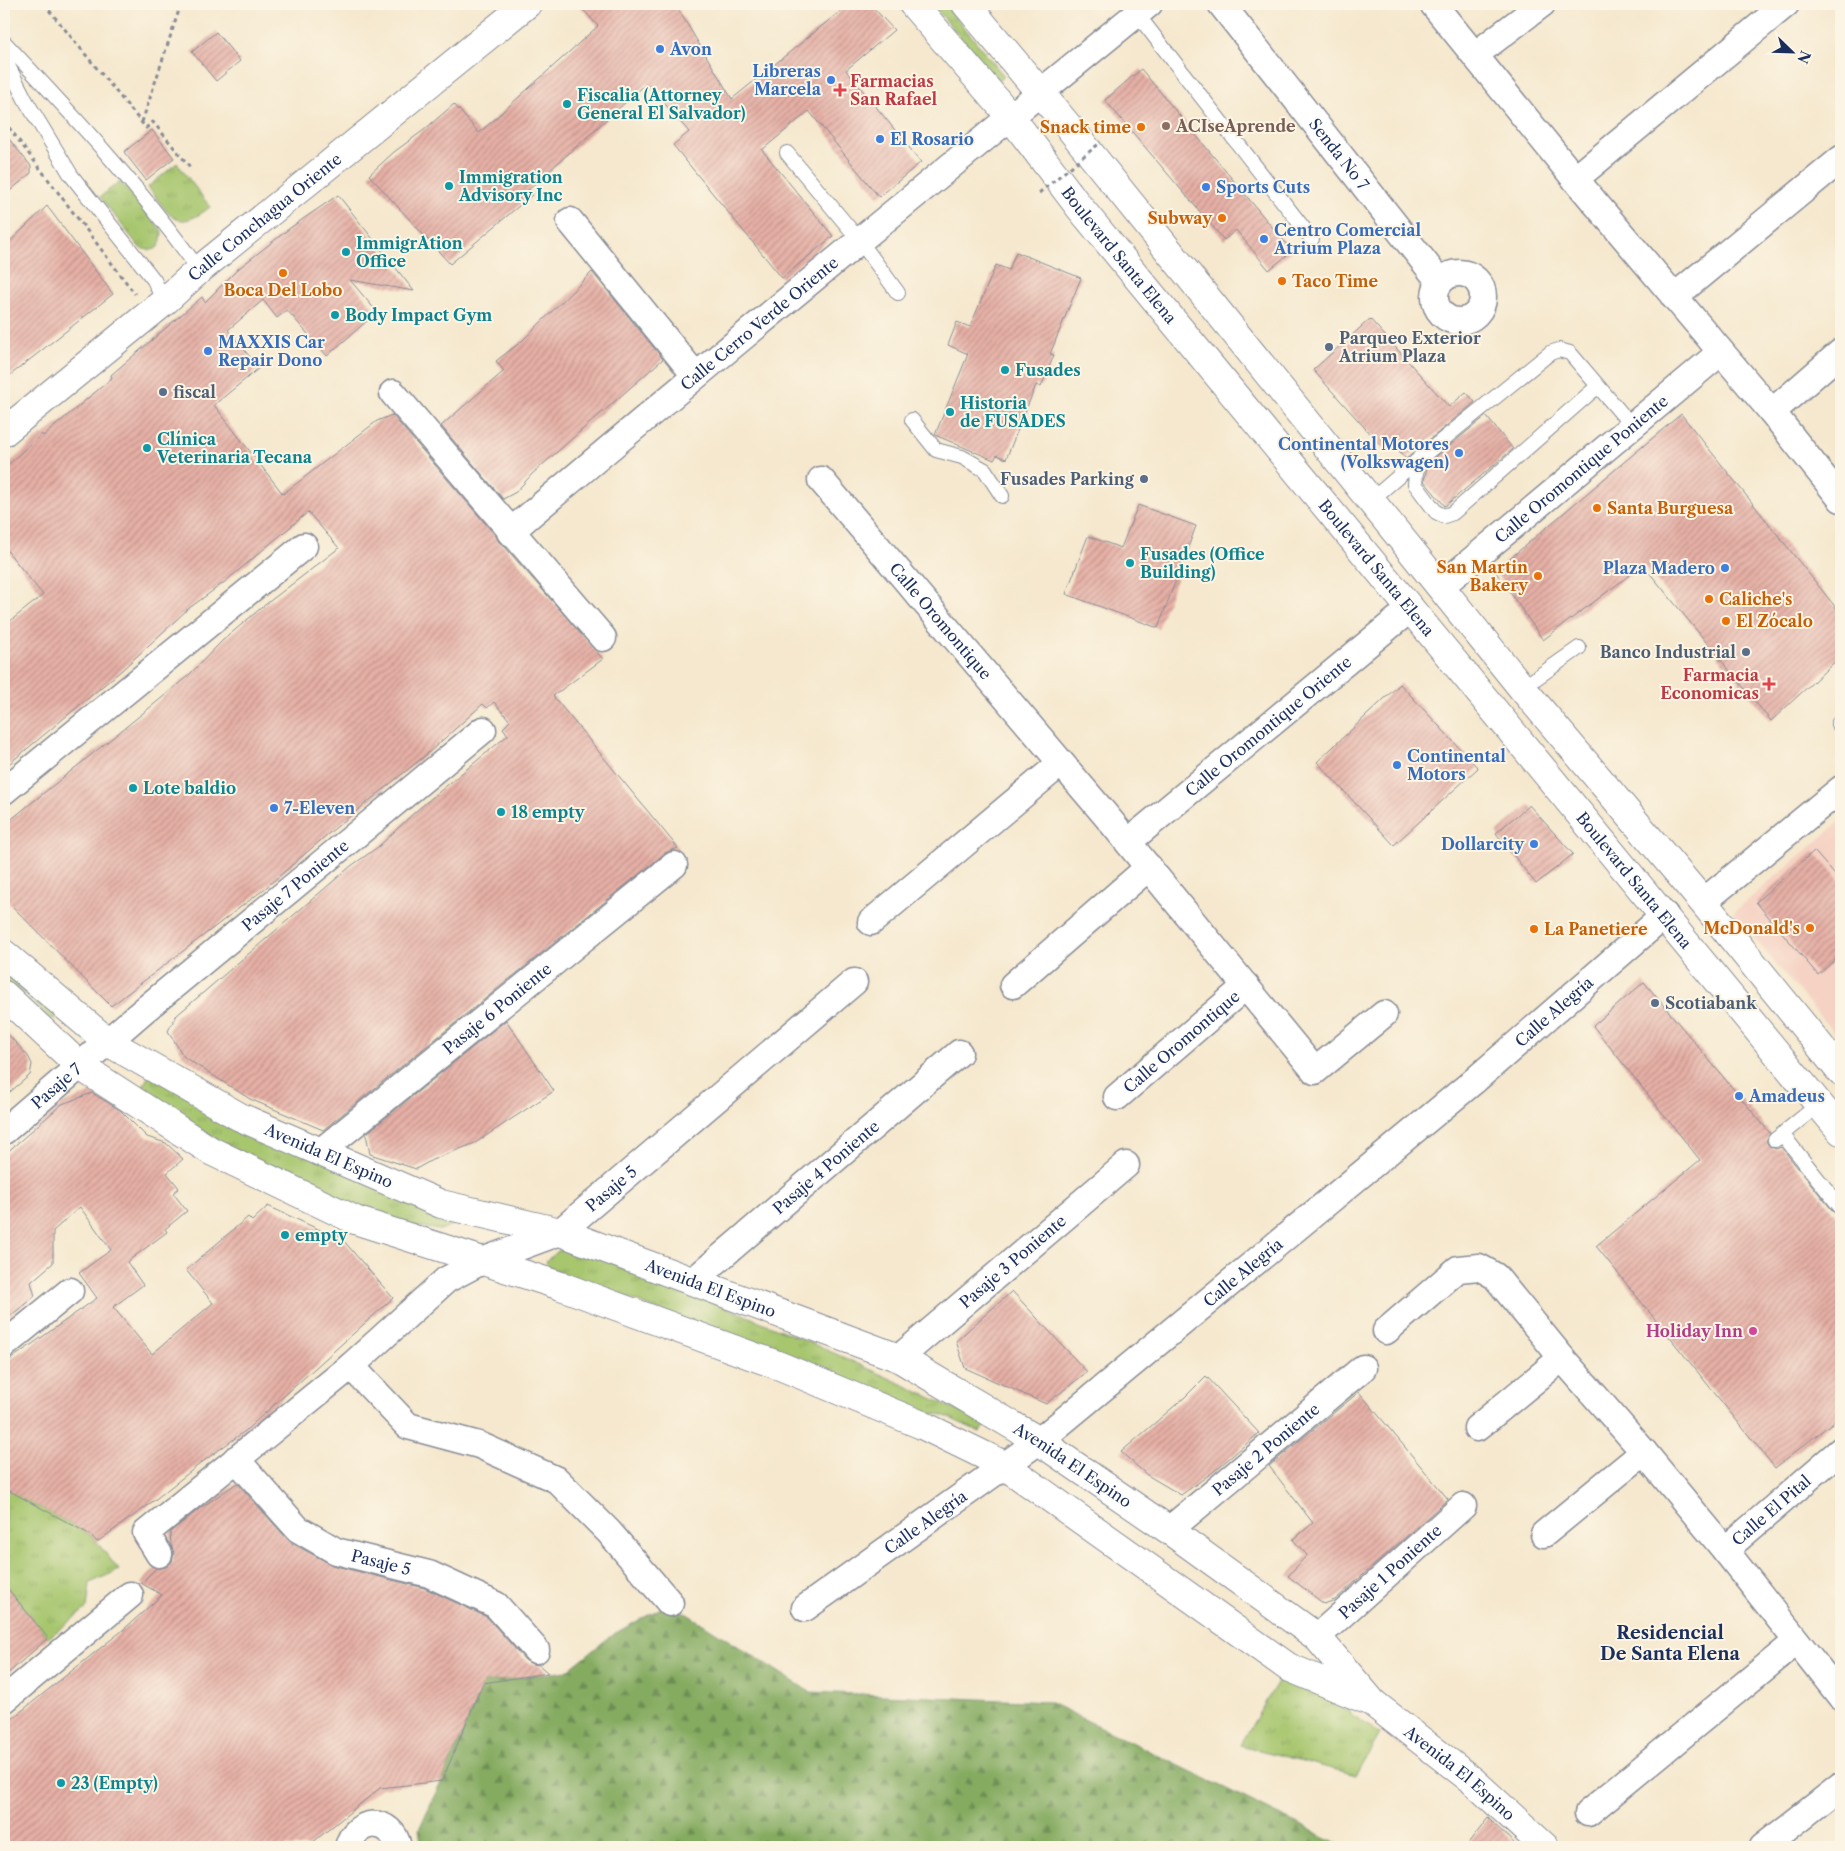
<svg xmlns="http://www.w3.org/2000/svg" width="1845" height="1851" font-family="'Libre Caslon Text',serif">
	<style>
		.built { fill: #f5d2c3 }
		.grass { fill: url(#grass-tufts); stroke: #617a66 }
		.forest { fill: url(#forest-firs); stroke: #506d60 }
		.building { fill: url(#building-hatch) }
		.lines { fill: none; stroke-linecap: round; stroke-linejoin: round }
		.service-casing { stroke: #888c96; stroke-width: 16 }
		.minor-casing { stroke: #888c96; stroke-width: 29 }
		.tertiary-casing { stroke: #888c96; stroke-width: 30 }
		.secondary-casing { stroke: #888c96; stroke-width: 30 }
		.primary-casing { stroke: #888c96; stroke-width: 30 }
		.path { stroke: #888c96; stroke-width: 3; stroke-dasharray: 4 4; stroke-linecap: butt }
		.service { stroke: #fff; stroke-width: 14 }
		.minor { stroke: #fff; stroke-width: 26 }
		.tertiary { stroke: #fff; stroke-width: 28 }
		.secondary { stroke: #fff; stroke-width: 28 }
		.primary { stroke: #fff; stroke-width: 28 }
		.path-bridge { stroke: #888c96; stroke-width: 3; stroke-dasharray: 4 4; stroke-linecap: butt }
		.shop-dot { fill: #3f7fe0; stroke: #fcf5e5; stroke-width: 2 }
		.health-dot { fill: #e0444e; stroke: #fcf5e5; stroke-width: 2 }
		.culture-dot { fill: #0f9aa8; stroke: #fcf5e5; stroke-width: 2 }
		.education-dot { fill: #8d6e63; stroke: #fcf5e5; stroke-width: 2 }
		.food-dot { fill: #e8710a; stroke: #fcf5e5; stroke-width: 2 }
		.service-dot { fill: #5c6f8a; stroke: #fcf5e5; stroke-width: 2 }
		.hotel-dot { fill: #d1479c; stroke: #fcf5e5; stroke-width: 2 }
		.labels { text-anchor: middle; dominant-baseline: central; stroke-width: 4; stroke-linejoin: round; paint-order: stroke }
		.shop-label { font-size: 16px; font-weight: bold; fill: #366cbe; stroke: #fcf5e5; text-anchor: start }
		.health-label { font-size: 16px; font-weight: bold; fill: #be3a42; stroke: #fcf5e5; text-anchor: start }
		.culture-label { font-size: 16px; font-weight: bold; fill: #0d838f; stroke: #fcf5e5; text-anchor: start }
		.education-label { font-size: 16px; font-weight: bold; fill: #785e54; stroke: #fcf5e5; text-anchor: start }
		.food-label { font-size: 16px; font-weight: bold; fill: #c56008; stroke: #fcf5e5; text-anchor: start }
		.street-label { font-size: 16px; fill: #1b2f5e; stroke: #fcf5e5 }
		.service-label { font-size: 16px; font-weight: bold; fill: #4e5e75; stroke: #fcf5e5; text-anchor: start }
		.hotel-label { font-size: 16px; font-weight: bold; fill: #b23c85; stroke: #fcf5e5; text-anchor: end }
		.neighbourhood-label { font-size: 18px; font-weight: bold; fill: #1b2f5e; stroke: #fcf5e5 }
	</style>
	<defs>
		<pattern id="grass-tufts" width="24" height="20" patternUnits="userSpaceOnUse" patternTransform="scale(1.25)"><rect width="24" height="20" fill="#a7c66e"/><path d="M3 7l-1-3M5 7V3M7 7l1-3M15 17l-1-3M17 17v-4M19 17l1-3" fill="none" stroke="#8faa62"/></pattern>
		<pattern id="forest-firs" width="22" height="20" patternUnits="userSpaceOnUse" patternTransform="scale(1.25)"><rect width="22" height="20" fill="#85ab61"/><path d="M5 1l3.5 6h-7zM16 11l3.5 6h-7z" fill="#6c8c53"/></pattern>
		<pattern id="building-hatch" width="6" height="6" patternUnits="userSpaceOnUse" patternTransform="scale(1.25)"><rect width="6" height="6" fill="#e7b0a6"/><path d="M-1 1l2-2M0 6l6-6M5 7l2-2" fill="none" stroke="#ba908a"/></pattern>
	</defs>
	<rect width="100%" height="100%" fill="#fcf5e5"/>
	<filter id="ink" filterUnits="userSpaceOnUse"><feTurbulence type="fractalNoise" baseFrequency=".02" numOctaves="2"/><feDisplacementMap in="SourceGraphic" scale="10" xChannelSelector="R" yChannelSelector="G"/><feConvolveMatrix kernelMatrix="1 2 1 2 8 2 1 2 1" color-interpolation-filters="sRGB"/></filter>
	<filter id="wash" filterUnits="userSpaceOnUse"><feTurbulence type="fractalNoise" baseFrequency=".0096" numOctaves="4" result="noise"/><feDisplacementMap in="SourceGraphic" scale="20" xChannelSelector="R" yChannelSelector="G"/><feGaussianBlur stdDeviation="1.12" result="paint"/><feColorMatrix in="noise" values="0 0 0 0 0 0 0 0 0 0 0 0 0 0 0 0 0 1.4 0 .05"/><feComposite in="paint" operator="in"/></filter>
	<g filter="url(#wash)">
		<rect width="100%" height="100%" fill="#f5e8ce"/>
		<path class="built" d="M1841,821V1041L1733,913Z"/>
		<path class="grass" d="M932,4H945L1004,76L998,81Z
			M177,163L210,207C175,234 170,215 148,187Z
			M120,181L162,231C161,248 157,253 140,248L100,197Z
			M4,958L59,1013L56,1019L49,1018L24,993L4,983Z
			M152,1070L454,1215L458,1223L440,1230L408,1225L357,1209L268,1169L139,1093Z
			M571,1247C632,1270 692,1293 752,1318C832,1351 910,1387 987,1425L980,1432L943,1415L924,1412L552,1269L545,1262L558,1251Z
			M5,1488L91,1535L119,1570L90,1583L87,1608L48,1638L4,1584Z
			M1286,1668L1380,1734L1356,1775L1240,1745Z"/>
		<path class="forest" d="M670,1603L810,1692L1049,1702L1341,1845L1350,1847H420L421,1842L419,1829L453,1756L483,1683L567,1671L612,1635Z"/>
		<g id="blocks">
			<path class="building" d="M578,4H675L732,99L849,4H870L894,30L846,70L921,162L879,197L809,111L762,150L833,236L782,278L673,145L689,132L647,83L528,190L532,195L450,264L369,175L394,152L424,130L454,104L479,133L598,26Z
				M216,32L240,61L216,81L192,52Z
				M1141,69L1292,251L1269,270L1236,230L1224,240L1105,100Z
				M152,130L174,158L146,180L124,152Z
				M4,133L31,166V173L4,196Z
				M338,195L414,291L350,280L377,312L327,356L287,310L277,318L263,300L228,330L259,368L214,405L283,494L377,421L392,415L496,536L499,542L504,546L603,659L553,696L678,848L665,853L323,1130L250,1099L184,1057L168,1031L176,1016L351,866L378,847L416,811L508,735L503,728L510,721L494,702L487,708L483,704L427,754L328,834L263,890L111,1006L4,898V825L158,701L190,674L222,641L261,608L339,548L308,512L226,581L188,609L122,670L4,768V626L43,595L4,547V468L42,434L43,436L112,378L111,375L202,297L205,302L238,269L290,228Z
				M47,206L113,294L4,380V247Z
				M1016,252L1081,278L1050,354L1054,355L1041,387L1036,385L1006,459L997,455L994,460L935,435L968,354L948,345L957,322L970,327L996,265L1009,270Z
				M592,272L663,359L532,474L516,492L503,499L441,426L504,371L496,361L522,341Z
				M1370,319L1449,407L1466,392L1475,402L1406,459L1390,440L1382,447L1313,370Z
				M1681,414L1841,614V656L1771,721L1643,565L1543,640L1495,571Z
				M1486,416L1513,449L1445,506L1424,481L1428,463Z
				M1138,505L1196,526L1158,628L1066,594L1088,536L1121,548Z
				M1400,684L1478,768L1394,845L1317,762Z
				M1529,805L1573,854L1536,884L1496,833Z
				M1814,851L1841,882V955L1818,975L1756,902Z
				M1644,982L1770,1133L1766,1141L1769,1146L1776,1149L1781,1147L1841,1221V1416L1775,1468L1596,1246L1700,1160L1593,1026Z
				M506,1020L554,1091L475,1143L432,1160L416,1169L370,1154L366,1134Z
				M4,1030L28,1056L32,1064L30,1075L4,1097Z
				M92,1093L120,1110L147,1137L166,1143L183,1159L167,1173L179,1188L173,1193L187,1211L165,1229L167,1232L127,1262L143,1285L113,1307L152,1354L213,1303L186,1270L248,1217L252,1221L268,1206L333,1236L336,1232L393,1298L245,1431L201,1463L147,1506L97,1542L91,1535L4,1488V1364L97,1298L79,1273L111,1250L80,1207L53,1231V1263L31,1282L35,1296L4,1321V1155L62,1104Z
				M1012,1291L1087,1372L1046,1404L965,1368L956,1341Z
				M1206,1376L1259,1433L1213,1472L1181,1495L1147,1475L1121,1452L1185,1397Z
				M1359,1392L1448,1499L1335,1600L1324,1604L1288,1576L1307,1555L1293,1540L1313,1523L1269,1466Z
				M237,1483L290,1542L332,1565L424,1588L487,1617L525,1660L532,1664L539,1665L548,1673L483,1683L442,1781L380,1788L307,1847H4V1725L123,1630L162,1595L141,1583L156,1568L166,1567L172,1562L174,1553L171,1545L170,1532L198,1510Z
				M4,1584L48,1638L4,1677Z
				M1488,1818L1518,1847H1466Z"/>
		</g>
	</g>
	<g filter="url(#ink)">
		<use href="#blocks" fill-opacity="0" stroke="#888c96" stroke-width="1"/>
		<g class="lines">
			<defs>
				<path id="service" d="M1137,14L1312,239
					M4,42C72,114 141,188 199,270
					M4,58L26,101L71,175L154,280L164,302
					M787,153L860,241L898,293
					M912,420L936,450L962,457L985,470L1002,496
					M1420,458L1416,473L1415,484L1436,512L1444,516L1453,513L1598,386
					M1370,501L1420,458L1550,353L1559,350L1570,353L1632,426
					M1522,688L1579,648
					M1838,724L1841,723
					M1782,1134L1841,1208
					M1775,1140L1819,1104"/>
				<g id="minor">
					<path id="s1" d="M1221,4L1440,282"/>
					<path d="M1433,4L1575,179L1772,412L1841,499"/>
					<path d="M1476,54L1542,4"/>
					<path d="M1575,179L1786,4"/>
					<path d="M570,221L695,375"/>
					<circle cx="1459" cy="297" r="24"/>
					<path d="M1674,297L1841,159"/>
					<path d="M393,393L603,638"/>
					<path d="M1772,412L1841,352"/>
					<path id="s2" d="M821,480L1108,818L1315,1071L1384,1014"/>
					<path id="s3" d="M510,532C721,353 935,178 1149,4"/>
					<path id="s4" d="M1440,587L1721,352"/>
					<path d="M4,791L304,546"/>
					<path id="s5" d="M1128,842L1410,609"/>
					<path d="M1703,902L1841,789"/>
					<path d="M871,922L1061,763"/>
					<path d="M1013,985L1149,867"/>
					<path id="s6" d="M1117,1097L1246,986"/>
					<path id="s7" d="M4,1131L143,1011L483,730"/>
					<path id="s8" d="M320,1152L674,865"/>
					<path id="s9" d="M693,1281L959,1053"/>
					<path d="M1386,1331L1458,1269L1479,1267L1495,1276L1562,1358L1644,1452L1725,1550L1841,1697"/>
					<path d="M4,1345L70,1291"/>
					<path id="s10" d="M899,1358L1126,1165"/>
					<path d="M1477,1428L1562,1358"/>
					<path id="s11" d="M236,1459L298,1529L336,1551L429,1574L496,1605L536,1650"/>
					<path id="s12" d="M1169,1530L1363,1368"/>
					<path d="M1544,1534L1644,1452"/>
					<path id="s13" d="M1725,1550L1841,1450"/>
					<path d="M159,1554L146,1533L351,1366"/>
					<path id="s14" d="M670,1603L609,1532L557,1480L479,1445L408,1426L351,1366L446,1280L482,1261L560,1232L854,982"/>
					<path id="s15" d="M805,1608L1039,1441L1474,1081L1665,915"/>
					<path id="s16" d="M1317,1637L1463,1506"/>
					<path d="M4,1700L130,1595"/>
					<path d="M1588,1813L1796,1642"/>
					<path d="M348,1847C355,1818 392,1816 398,1847"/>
					<path d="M1763,1847L1841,1786"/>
				</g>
				<g id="tertiary">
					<path id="s17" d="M4,432L164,302L199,270L527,4"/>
				</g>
				<g id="secondary">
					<path id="s18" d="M4,954L108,1042L240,1117L441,1204L560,1232L899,1358L1039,1441L1169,1530L1317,1637L1373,1703L1473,1781L1545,1847"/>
					<path d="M4,995L80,1066L211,1151L355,1220L561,1286L780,1366L922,1425L1004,1465L1288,1667L1367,1700"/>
				</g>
				<g id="primary">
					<path id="s19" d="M913,4L1010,116L1080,208L1841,1131"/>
					<path d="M966,4L1068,126L1522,688L1703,902L1841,1072"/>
				</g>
			</defs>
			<use href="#service" class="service-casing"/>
			<use href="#minor" class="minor-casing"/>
			<use href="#tertiary" class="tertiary-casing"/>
			<use href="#secondary" class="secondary-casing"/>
			<use href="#primary" class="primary-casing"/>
			<path class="path" d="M44,4L146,128L153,122L190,167
				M4,121L135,294
				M142,122L181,4"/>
			<use href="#service" class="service"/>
			<use href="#minor" class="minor"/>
			<use href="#tertiary" class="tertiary"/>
			<use href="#secondary" class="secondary"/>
			<use href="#primary" class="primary"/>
			<path class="path-bridge" d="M1039,193L1101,142"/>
		</g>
	</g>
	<g class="shop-dot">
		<circle cx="660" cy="49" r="5"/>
		<circle cx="831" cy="80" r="5"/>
		<circle cx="880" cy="139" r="5"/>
		<circle cx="1206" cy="187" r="5"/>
		<circle cx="1264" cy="239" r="5"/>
		<circle cx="208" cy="351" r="5"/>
		<circle cx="1459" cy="453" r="5"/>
		<circle cx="1725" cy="568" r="5"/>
		<circle cx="1397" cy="765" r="5"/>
		<circle cx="274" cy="808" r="5"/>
		<circle cx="1534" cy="844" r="5"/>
		<circle cx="1739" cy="1096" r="5"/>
	</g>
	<g class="health-dot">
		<path d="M837.5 82.5h5v5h5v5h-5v5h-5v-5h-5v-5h5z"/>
		<path d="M1766.5 676.5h5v5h5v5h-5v5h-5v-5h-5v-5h5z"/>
	</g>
	<g class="culture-dot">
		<circle cx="567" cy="104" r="5"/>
		<circle cx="449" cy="186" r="5"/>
		<circle cx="346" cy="252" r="5"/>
		<circle cx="335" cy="315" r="5"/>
		<circle cx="1005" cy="370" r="5"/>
		<circle cx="950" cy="412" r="5"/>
		<circle cx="147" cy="448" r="5"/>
		<circle cx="1130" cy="563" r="5"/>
		<circle cx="133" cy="788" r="5"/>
		<circle cx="501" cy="812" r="5"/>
		<circle cx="285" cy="1235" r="5"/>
		<circle cx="61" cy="1783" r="5"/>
	</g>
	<circle class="education-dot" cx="1166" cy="126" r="5"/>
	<g class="food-dot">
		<circle cx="1141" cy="127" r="5"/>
		<circle cx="1222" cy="218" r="5"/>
		<circle cx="283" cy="273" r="5"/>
		<circle cx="1282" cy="281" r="5"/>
		<circle cx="1597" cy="508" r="5"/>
		<circle cx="1538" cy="576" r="5"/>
		<circle cx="1709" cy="599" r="5"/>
		<circle cx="1726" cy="621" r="5"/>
		<circle cx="1810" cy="928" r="5"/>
		<circle cx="1534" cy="929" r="5"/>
	</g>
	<g class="service-dot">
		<circle cx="1329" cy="347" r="5"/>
		<circle cx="163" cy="392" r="5"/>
		<circle cx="1144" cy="479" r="5"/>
		<circle cx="1746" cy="652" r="5"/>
		<circle cx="1655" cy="1003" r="5"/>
	</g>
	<circle class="hotel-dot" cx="1753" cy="1331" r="5"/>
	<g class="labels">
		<g class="shop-label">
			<text x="670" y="49">Avon</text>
			<text x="821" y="71" text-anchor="end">Libreras<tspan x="821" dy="18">Marcela</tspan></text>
			<text x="890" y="139">El Rosario</text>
			<text x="1216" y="187">Sports Cuts</text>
			<text x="1274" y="230">Centro Comercial<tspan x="1274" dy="18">Atrium Plaza</tspan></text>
			<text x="218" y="342">MAXXIS Car<tspan x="218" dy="18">Repair Dono</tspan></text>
			<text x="1449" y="444" text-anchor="end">Continental Motores<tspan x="1449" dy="18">(Volkswagen)</tspan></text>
			<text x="1715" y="568" text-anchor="end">Plaza Madero</text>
			<text x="1407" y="756">Continental<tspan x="1407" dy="18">Motors</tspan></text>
			<text x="284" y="808">7-Eleven</text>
			<text x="1524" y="844" text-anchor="end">Dollarcity</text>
			<text x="1749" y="1096">Amadeus</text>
		</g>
		<g class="health-label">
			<text x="850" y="81">Farmacias<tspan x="850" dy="18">San Rafael</tspan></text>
			<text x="1759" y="675" text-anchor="end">Farmacia<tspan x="1759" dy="18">Economicas</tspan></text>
		</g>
		<g class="culture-label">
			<text x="577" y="95">Fiscalia (Attorney<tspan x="577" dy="18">General El Salvador)</tspan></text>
			<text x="459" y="177">Immigration<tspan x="459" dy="18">Advisory Inc</tspan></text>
			<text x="356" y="243">ImmigrAtion<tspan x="356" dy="18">Office</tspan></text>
			<text x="345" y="315">Body Impact Gym</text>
			<text x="1015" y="370">Fusades</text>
			<text x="960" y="403">Historia<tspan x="960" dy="18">de FUSADES</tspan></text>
			<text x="157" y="439">Clínica<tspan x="157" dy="18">Veterinaria Tecana</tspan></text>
			<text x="1140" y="554">Fusades (Office<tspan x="1140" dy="18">Building)</tspan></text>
			<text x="143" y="788">Lote baldio</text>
			<text x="511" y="812">18 empty</text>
			<text x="295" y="1235">empty</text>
			<text x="71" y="1783">23 (Empty)</text>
		</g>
		<g class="education-label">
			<text x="1176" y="126">ACIseAprende</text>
		</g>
		<g class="food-label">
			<text x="1131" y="127" text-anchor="end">Snack time</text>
			<text x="1212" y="218" text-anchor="end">Subway</text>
			<text x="1292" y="281">Taco Time</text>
			<text x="283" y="290" text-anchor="middle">Boca Del Lobo</text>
			<text x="1607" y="508">Santa Burguesa</text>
			<text x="1528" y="567" text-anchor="end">San Martin<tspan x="1528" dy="18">Bakery</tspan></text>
			<text x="1719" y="599">Caliche's</text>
			<text x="1736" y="621">El Zócalo</text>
			<text x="1800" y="928" text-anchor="end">McDonald's</text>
			<text x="1544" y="929">La Panetiere</text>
		</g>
		<g class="street-label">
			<text stroke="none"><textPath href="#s1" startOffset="191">Senda No 7</textPath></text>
			<text stroke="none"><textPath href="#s17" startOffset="338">Calle Conchagua Oriente</textPath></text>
			<text stroke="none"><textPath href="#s19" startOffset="325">Boulevard Santa Elena</textPath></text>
			<text stroke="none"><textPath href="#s3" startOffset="325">Calle Cerro Verde Oriente</textPath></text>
			<text stroke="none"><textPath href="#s4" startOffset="184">Calle Oromontique Poniente</textPath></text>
			<text stroke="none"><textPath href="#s19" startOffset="730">Boulevard Santa Elena</textPath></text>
			<text stroke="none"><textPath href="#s2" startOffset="185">Calle Oromontique</textPath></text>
			<text stroke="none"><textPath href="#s5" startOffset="182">Calle Oromontique Oriente</textPath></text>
			<text stroke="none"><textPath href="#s19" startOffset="1135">Boulevard Santa Elena</textPath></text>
			<text stroke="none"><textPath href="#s7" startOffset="381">Pasaje 7 Poniente</textPath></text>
			<text stroke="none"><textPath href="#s8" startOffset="228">Pasaje 6 Poniente</textPath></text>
			<text stroke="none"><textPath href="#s15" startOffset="958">Calle Alegría</textPath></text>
			<text stroke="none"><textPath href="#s6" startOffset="85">Calle Oromontique</textPath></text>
			<text stroke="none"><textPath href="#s7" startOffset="69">Pasaje 7</textPath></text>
			<text stroke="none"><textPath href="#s18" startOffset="385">Avenida El Espino</textPath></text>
			<text stroke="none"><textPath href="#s9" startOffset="175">Pasaje 4 Poniente</textPath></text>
			<text stroke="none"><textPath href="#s14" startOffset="728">Pasaje 5</textPath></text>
			<text stroke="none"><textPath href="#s10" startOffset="149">Pasaje 3 Poniente</textPath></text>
			<text stroke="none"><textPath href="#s15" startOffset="552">Calle Alegría</textPath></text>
			<text stroke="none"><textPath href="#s18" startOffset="790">Avenida El Espino</textPath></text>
			<text stroke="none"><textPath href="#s12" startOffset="126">Pasaje 2 Poniente</textPath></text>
			<text stroke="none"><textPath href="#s18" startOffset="1195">Avenida El Espino</textPath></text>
			<text stroke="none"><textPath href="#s13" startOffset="61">Calle El Pital</textPath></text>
			<text stroke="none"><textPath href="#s15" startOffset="148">Calle Alegría</textPath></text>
			<text stroke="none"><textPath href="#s11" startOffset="184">Pasaje 5</textPath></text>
			<text stroke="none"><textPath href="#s16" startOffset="98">Pasaje 1 Poniente</textPath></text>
			<text stroke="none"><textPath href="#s18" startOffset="1692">Avenida El Espino</textPath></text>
		</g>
		<g class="service-label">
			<text x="1339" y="338">Parqueo Exterior<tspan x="1339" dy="18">Atrium Plaza</tspan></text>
			<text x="173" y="392">fiscal</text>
			<text x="1134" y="479" text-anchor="end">Fusades Parking</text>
			<text x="1736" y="652" text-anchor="end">Banco Industrial</text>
			<text x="1665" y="1003">Scotiabank</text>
		</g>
		<g class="hotel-label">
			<text x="1743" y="1331">Holiday Inn</text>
		</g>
		<g class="neighbourhood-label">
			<text x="1670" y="1633">Residencial<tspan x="1670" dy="21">De Santa Elena</tspan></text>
		</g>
	</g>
	<rect width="1845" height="1851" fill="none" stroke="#fcf5e5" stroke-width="20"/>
	<g transform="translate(1792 52) rotate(113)" stroke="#fcf5e5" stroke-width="4" paint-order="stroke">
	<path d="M0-4L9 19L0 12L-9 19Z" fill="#1b2f5e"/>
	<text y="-8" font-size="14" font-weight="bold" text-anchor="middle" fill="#1b2f5e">N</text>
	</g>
</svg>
